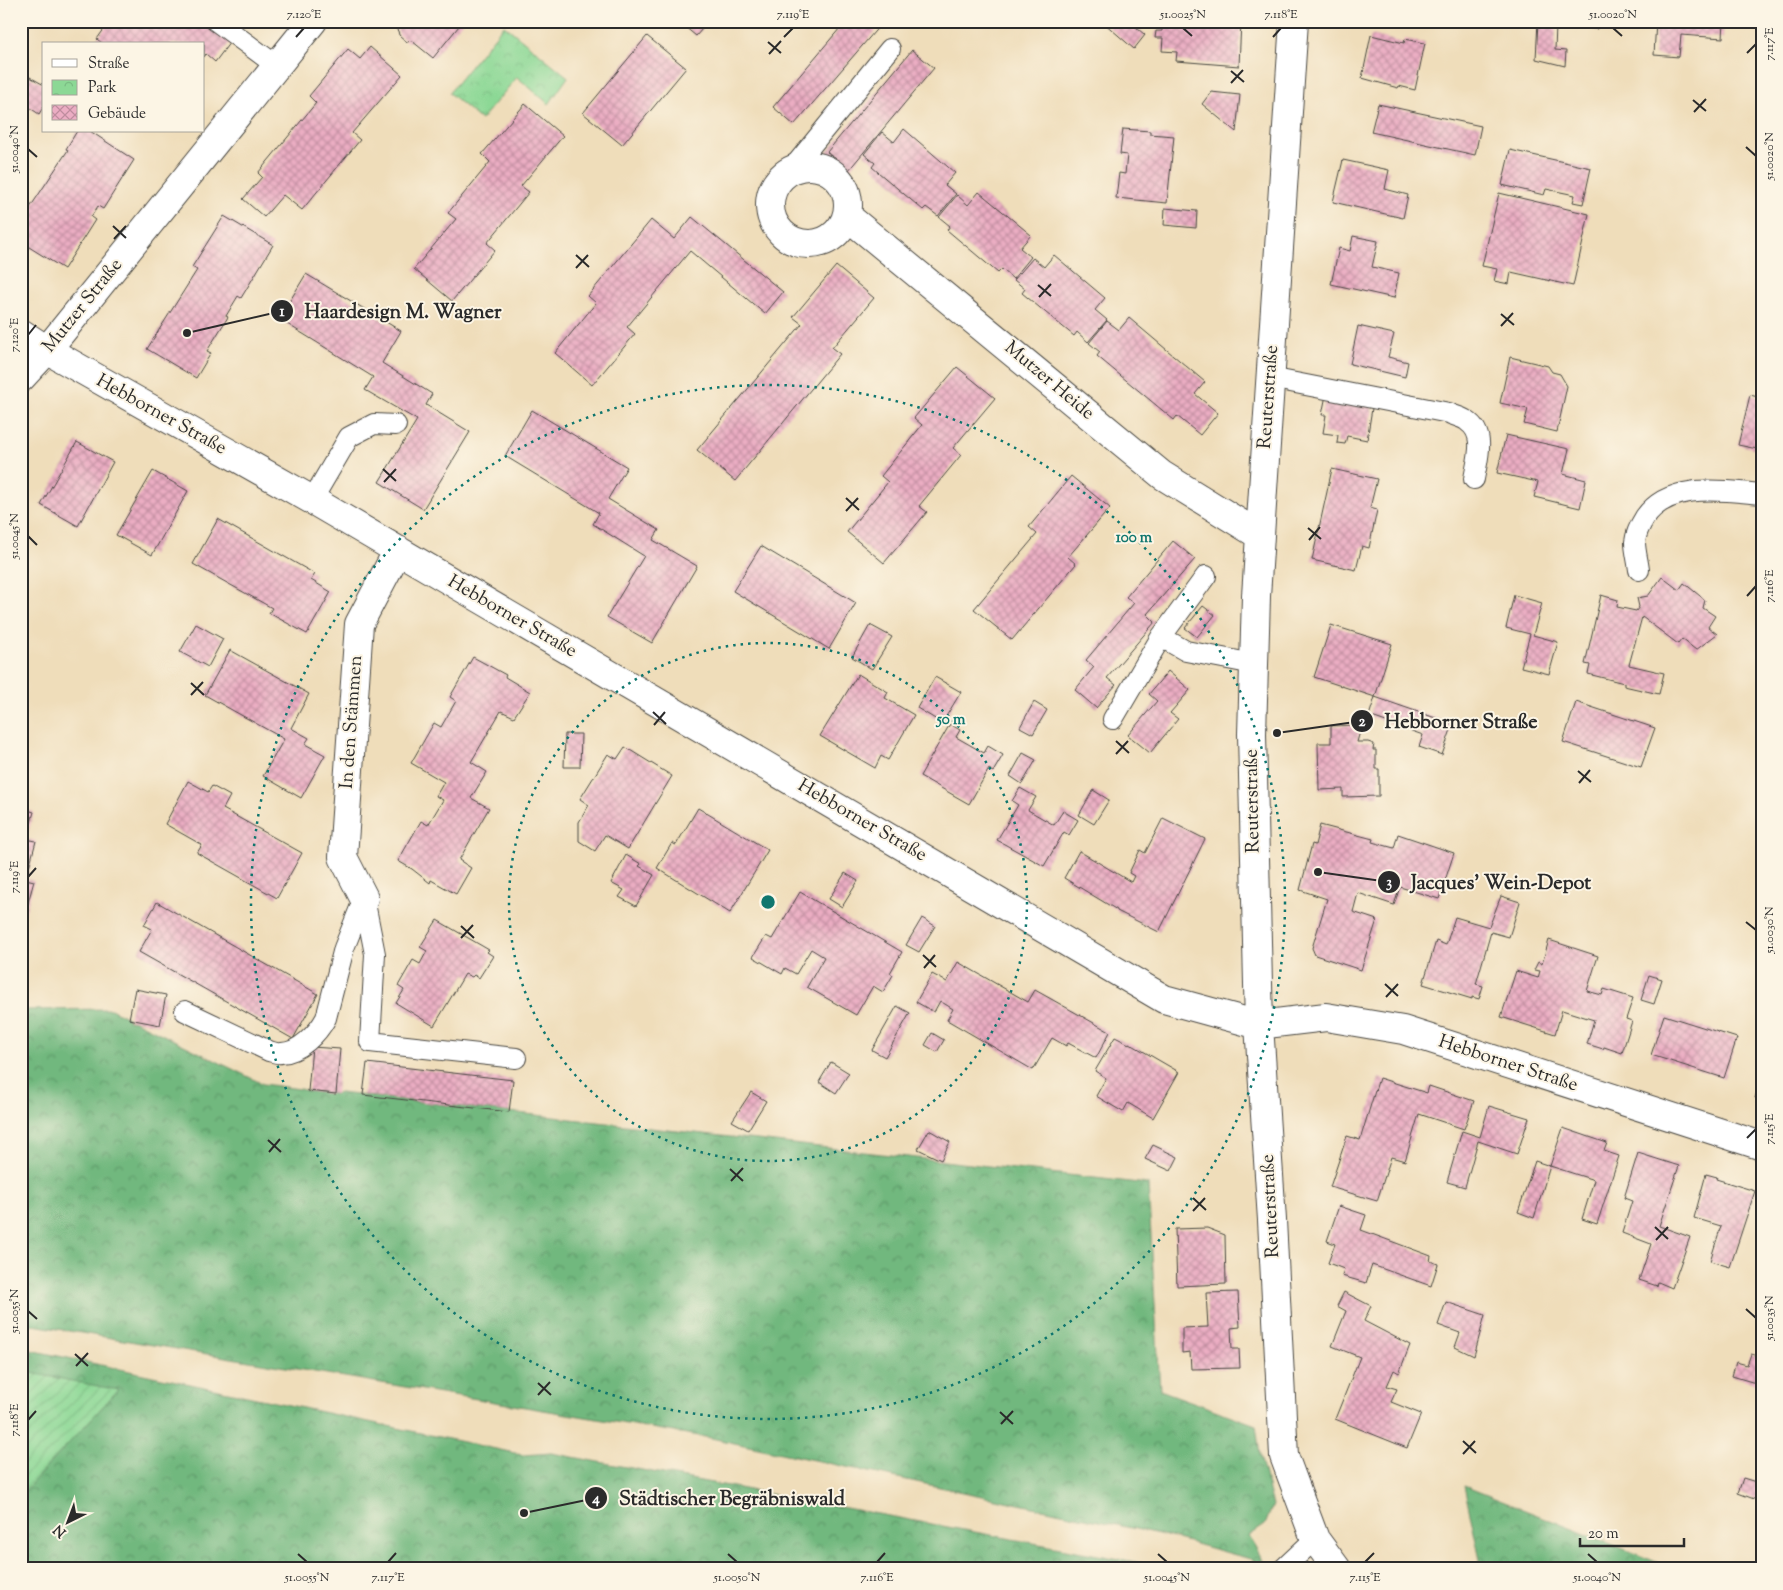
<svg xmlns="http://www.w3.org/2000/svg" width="1783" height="1590" font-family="'Sorts Mill Goudy',serif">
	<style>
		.forest { fill: url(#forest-crowns); stroke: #4e7254 }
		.park { fill: url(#park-crowns); stroke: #5c8260 }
		.garden { fill: url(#garden-furrows); stroke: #5c8260 }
		.building { fill: url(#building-cross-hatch) }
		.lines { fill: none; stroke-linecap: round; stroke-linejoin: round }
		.lane-casing { stroke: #484640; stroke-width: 22 }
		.street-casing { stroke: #484640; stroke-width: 30 }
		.lane { stroke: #fff; stroke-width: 20 }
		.street { stroke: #fff; stroke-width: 28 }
		.ticks { fill: none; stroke: #2b2b2b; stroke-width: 2 }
		.ring { fill: none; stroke: #0f766e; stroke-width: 2.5; stroke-dasharray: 2.5 5 }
		.labels { text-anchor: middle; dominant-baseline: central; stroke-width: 4; stroke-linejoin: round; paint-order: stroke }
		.street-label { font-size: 19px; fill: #2b2b2b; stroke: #fcf5e5 }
		.centre { fill: #0f766e; stroke: #fcf5e5; stroke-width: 2.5 }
		.ring-label { font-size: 15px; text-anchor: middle; font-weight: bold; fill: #0f766e; stroke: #fcf5e5; stroke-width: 4; stroke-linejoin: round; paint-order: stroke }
		.leader { fill: none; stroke: #2b2b2b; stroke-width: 2 }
		.callout-dot { fill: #2b2b2b; stroke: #fcf5e5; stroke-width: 2 }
		.mark-label { font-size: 15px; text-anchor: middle; font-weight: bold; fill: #fff }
		.callout-label { font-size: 20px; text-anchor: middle; font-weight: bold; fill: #2b2b2b; stroke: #fcf5e5; stroke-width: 4; stroke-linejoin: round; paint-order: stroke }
		.neatline { fill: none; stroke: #2b2b2b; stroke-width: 2 }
		.ticks-label { font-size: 12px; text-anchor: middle; fill: #2b2b2b }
	</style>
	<defs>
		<pattern id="forest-crowns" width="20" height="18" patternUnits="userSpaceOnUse" patternTransform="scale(1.25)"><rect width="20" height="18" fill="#71b87e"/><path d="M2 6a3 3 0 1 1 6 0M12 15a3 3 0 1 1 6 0" fill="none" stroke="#5d9667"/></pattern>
		<pattern id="park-crowns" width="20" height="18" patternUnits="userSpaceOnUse" patternTransform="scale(1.25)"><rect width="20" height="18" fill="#8cd895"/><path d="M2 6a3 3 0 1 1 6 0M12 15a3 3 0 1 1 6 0" fill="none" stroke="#79ba81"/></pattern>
		<pattern id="garden-furrows" width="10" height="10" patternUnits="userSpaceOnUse" patternTransform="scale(1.25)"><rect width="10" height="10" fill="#8cd895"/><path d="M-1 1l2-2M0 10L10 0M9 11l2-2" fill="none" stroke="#79ba81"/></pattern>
		<pattern id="building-cross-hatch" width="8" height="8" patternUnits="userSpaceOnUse" patternTransform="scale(1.25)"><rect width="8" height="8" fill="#ebadc3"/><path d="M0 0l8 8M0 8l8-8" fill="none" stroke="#bf8d9f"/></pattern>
	</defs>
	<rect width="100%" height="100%" fill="#fcf5e5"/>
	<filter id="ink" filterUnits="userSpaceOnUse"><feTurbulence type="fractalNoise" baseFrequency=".02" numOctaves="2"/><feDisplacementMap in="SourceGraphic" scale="10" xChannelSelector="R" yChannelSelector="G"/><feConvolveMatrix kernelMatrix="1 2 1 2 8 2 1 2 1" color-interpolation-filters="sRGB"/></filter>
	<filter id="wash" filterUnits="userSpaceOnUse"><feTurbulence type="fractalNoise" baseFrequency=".0096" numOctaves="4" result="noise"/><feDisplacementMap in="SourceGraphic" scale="20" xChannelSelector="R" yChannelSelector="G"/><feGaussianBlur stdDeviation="1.12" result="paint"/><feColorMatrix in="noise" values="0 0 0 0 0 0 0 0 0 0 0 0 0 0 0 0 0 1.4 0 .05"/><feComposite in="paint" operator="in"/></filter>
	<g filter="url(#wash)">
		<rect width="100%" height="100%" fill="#efddba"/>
		<path class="forest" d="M111,1009L128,1018V1020L135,1021L263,1084L300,1089L307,1091L336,1094L340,1093L1148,1184L1160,1390L1256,1425L1260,1456L1273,1505L1265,1525L1249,1536L1268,1569H1254V1560L1159,1534L711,1438L21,1323V1010Z
			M21,1348L524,1455L551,1453L1146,1564L1196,1569H21V1495L117,1391L21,1371Z
			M1464,1486L1674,1569H1482Z"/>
		<path class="park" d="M504,25L568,77L549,104L517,77L481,120L449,93Z"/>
		<path class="garden" d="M21,1371L118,1390L21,1495Z"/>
		<g id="blocks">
			<path class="building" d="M110,21L117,25L120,21H139L149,29L155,21H202L230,42L215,62L206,54L204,57V44H103L97,39Z
				M387,21H463L433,58L412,41L407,42L399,35L398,31Z
				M678,21H709L696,36Z
				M846,21H878L881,24L794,125L773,107Z
				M1104,21H1129L1145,35L1134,49L1103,22Z
				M1162,21H1241L1239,66L1176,61L1177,52L1162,51L1163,38H1155L1156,31H1162Z
				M1538,21H1597V29L1556,26L1555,50L1566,51L1565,66L1536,59Z
				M1656,21H1724L1723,38L1681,35L1679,57L1654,55Z
				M1371,35L1404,43L1405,39L1425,43L1415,90L1399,86L1398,88L1362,78Z
				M647,36L686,68L622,145L583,113Z
				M370,47L402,75L352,133L360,140L302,210L283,195L264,217L243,199L262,177L258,173L316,103L309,96L348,49L360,59Z
				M912,50L934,68L848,171L827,152Z
				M21,72L44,85V106L39,114L21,102Z
				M1211,92L1240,95L1236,132L1202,104Z
				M525,104L563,136L521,186L529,192L487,243L495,250L452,301L414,269L456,219L448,213L490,162L482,154Z
				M1378,104L1481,126L1475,155L1371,132Z
				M904,129L955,173L945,185L956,194L938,216L926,207L923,210L872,167L875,163L864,154L882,132L894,142Z
				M1123,129L1150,131V134L1174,136L1167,203L1116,198L1119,173L1125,174L1127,155L1120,154Z
				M77,131H90L134,160L103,209L98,206L91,217L95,220L64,269L21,242V217L25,211L27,212L39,194L68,150L66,149Z
				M1510,150L1591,168L1583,204L1573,202L1575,195L1546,189L1544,195L1502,185Z
				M1343,160L1389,170L1385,189L1408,195L1403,218L1333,202Z
				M979,192L1031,235L1020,248L1031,257L1013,279L1002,269L998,273L947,230L950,226L939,217L957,195L968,205Z
				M1499,193L1589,214L1573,286L1511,272L1509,284L1494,281L1497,269L1482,266Z
				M1165,208L1197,211L1196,228L1164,225Z
				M224,216L273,245L241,298L238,296L226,316L228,317L207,351L211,353L196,378L147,349L197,270L192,267Z
				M692,217L783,292L765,314L690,251L627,327L635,334L592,385L555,353L596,303L588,296L651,220L674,239Z
				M1353,236L1378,241L1372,267L1399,273L1394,298L1331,284L1339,248L1350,251Z
				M1054,255L1105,298L1095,310L1107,320L1088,342L1077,332L1074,336L1022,293L1025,289L1014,280L1033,258L1044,267Z
				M836,266L874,298L832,348L840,354L735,481L697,450L802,324L793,317Z
				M306,274L401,331L382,363L432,394L426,405L470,432L423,509L379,482L417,420L365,390L373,377L279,319Z
				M1129,318L1205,382L1195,394L1218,413L1200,435L1177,416L1174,420L1097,356L1100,352L1089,343L1107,321L1119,330Z
				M1358,326L1394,334L1388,357L1408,362L1405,377L1350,364Z
				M1510,357L1548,366L1552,372L1560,374L1567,386L1557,432L1524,424L1528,409L1500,403Z
				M957,367L995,398L953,448L961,455L919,506L927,512L884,563L847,532L888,482L881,476L922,425L914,418Z
				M1326,395L1373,402L1367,440L1347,436L1345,444L1337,443L1338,435L1323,433L1326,415H1322Z
				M1750,395L1762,398V450L1738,445Z
				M532,410L627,467L608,499L659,530L653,540L697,566L652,643L607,617L644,556L593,524L599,513L505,456Z
				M1506,435L1569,449L1563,474L1586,480L1580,508L1534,497L1538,482L1497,473Z
				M77,442L113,462L78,526L41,505Z
				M1332,469L1377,479L1370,508L1377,510L1369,548L1362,546L1356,570L1312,560Z
				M153,471L188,491L152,555L116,535Z
				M1071,476L1110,508L1068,557L1076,564L1012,640L974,609L1037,534L1029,527Z
				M218,519L315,574L311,580L331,592L307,634L269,613L272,608L193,564Z
				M1173,541L1195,559L1147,614L1155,622L1107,678L1116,685L1096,708L1075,690L1094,667L1086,660L1134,603L1126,597Z
				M761,546L856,603L829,649L733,591Z
				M1662,577L1679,590L1684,583L1705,600L1703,608L1715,616L1708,627L1717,634L1696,650L1682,639L1678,644L1642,617L1629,665L1664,673L1659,694L1624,686V683L1588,674L1590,665L1585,664L1601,595L1618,600L1617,607L1636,611L1639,607L1637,598L1648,596Z
				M1514,595L1542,603L1533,635L1558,642L1549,674L1521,667L1530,634L1506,628Z
				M1203,606L1215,615L1197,637L1185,628Z
				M196,624L223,639L208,667L180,652Z
				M870,625L892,637L872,669L852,657Z
				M1331,625L1392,644L1375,697L1453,724L1442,755L1419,747L1423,735L1369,716L1375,697L1314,677Z
				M230,650L309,694L291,728L309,738L305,744L325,755L301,798L263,776L284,739L205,695Z
				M473,657L506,675L505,677L530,692L514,717L501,711L471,762L487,772L471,798L489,808L459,860L471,868L456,894L431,880L430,883L412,869L398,861L421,821L428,825L443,800L436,796L444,782L411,763L434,723L441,727L456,701L450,697Z
				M1168,671L1190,690L1170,713L1178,719L1150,753L1128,735L1157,701L1149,694Z
				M858,674L888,692L885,698L914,715L888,760L881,756L875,768L820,736Z
				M935,677L961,692L942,723L917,708Z
				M1034,702L1047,710L1033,734L1020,727Z
				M1576,702L1655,728L1641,767L1563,742Z
				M950,724L960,730L956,737L984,753L988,746L1003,755L993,772L989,769L969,804L920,776Z
				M1352,725L1361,728L1357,742H1368L1374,744L1373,750H1376V769H1379V796L1343,797V789L1319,790L1318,743H1331V726Z
				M565,734H581L580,767H564Z
				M625,747L672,776L628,849L605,835L595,851L579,841V822L589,805L580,799L608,754L617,759Z
				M1023,753L1036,760L1022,784L1010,776Z
				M188,781L208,792L212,786L230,796L223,809L302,853L277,898L197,853L202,845L165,824Z
				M1020,788L1036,797L1028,810L1054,825L1063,811L1078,820L1069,835L1064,832L1044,866L997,840L1018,805L1012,801Z
				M1093,790L1109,800L1094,824L1079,815Z
				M21,808L34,812L26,839L36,841L26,879L34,881L23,921L21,920Z
				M698,808L768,850L730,913L657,868L672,843L676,845Z
				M1163,818L1205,839L1159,932L1117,911V910L1064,878L1079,851L1131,882L1134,876L1129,873L1140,850L1145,853Z
				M1320,825L1373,839L1372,842L1394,848L1398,834L1454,853L1439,899L1400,887L1394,905L1358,893L1353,912L1377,920L1361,970L1315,955L1312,948L1327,899L1300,890L1312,844L1315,845Z
				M626,855L641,864L639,866L654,875L636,906L619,897L624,890L611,883Z
				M845,873L858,881L842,907L829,899Z
				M800,892L902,952L890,973L893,975L883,992L873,986L856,1015L807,987L824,957L811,949L796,974L785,968L782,974L753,957L766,936L772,939Z
				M1501,896L1520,902L1509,937L1491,932L1476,984L1483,986L1479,999L1472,997V999L1423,984L1436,941L1446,945L1455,917L1489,927Z
				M157,902L318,994L293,1039L139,952L152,929L144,925Z
				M922,918L935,926L919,952L906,945Z
				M437,920L489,950L487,952L493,956L479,978L474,975L472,977L465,974L434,1026L396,1003L404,990L398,986L413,960L420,964L427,951L420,947Z
				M1549,940L1598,956L1587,991L1602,995L1604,989L1633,998L1626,1019L1632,1021L1622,1053L1604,1047L1603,1049L1587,1044L1594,1020L1562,1010L1555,1034L1501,1017L1516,971L1538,978L1540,971L1534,970L1538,962L1542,964Z
				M958,962L1028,1002L1035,990L1110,1032L1096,1058L1068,1043L1066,1046L1052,1038L1033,1070L947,1020L953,1009L940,1001L934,1012L916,1002L932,974L947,982Z
				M1649,975L1662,979L1654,1004L1641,1000Z
				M135,989L166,995L160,1025L129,1019Z
				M897,1006L910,1013L885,1057L872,1050Z
				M1664,1015L1737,1038L1724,1078L1651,1055Z
				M932,1033L944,1040L937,1052L925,1045Z
				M1115,1037L1129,1044V1043L1179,1072L1153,1118L1128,1103L1123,1112L1096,1096L1106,1078L1095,1071Z
				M312,1047L340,1049L336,1094L308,1091Z
				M831,1062L849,1073L836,1093L819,1082Z
				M367,1063L513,1080L509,1112L363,1095Z
				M1379,1078L1427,1093L1429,1086L1474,1101L1464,1129L1419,1114L1405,1161L1391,1157L1377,1201L1330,1187L1347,1136L1360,1140Z
				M1761,1079L1762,1080V1100L1755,1098Z
				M751,1092L766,1101L748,1130L732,1121Z
				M1489,1106L1529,1118L1517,1154L1478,1141L1465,1187L1447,1182L1462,1131L1480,1137Z
				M1563,1128L1607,1143L1604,1151L1619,1156L1597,1224L1582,1219L1594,1180L1550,1166Z
				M929,1130L950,1142L941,1160L918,1149Z
				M1153,1145L1178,1157L1171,1171L1145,1159Z
				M1638,1153L1679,1166L1659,1226L1690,1237L1672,1288L1658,1282L1657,1286L1639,1280L1651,1244L1622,1233L1632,1201L1624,1198Z
				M1535,1161L1550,1166L1534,1218L1518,1212Z
				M1706,1174L1717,1177L1716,1179L1755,1191L1730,1267L1710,1261L1721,1226L1694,1218Z
				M1339,1206L1366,1215L1361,1230L1431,1256L1430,1261L1438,1264L1431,1286L1372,1265L1366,1283L1342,1276L1344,1269L1328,1263L1335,1244L1327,1241Z
				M1207,1228L1225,1235L1226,1284L1177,1286L1175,1229Z
				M1238,1292L1240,1327L1231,1328L1232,1349H1239L1240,1368L1191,1369L1190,1352L1182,1353V1328L1208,1327L1206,1293Z
				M1344,1292L1371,1306L1364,1321L1410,1345L1399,1373L1394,1370L1387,1386L1397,1389L1391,1402L1421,1414L1407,1448L1335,1419L1360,1357L1332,1346L1346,1311L1337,1306Z
				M1446,1302L1485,1315L1474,1356L1455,1347L1460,1333L1438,1325Z
				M1751,1354L1762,1357V1385L1732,1376L1736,1362L1747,1365Z
				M1762,1467V1502L1738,1493L1743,1478L1756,1482Z"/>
		</g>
	</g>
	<g filter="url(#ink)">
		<use href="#blocks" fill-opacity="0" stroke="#484640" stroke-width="1"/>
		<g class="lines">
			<defs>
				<path id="lane" d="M216,21L277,66
					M792,169L890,49
					M1270,378L1449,413C1454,416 1462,417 1467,421C1487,434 1477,460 1474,479
					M312,500L349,437L374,424L396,425
					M1639,570C1638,561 1635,551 1635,542C1636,533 1640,525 1645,517C1670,481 1724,491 1762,494
					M1161,637L1206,576
					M1113,719L1161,637L1186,651L1254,664
					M364,898L375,954L370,1042L516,1058
					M185,1011L269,1051C273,1052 277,1054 281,1053C299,1053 318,1033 326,1018L344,948L364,898
					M1283,1569L1315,1539"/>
				<path id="street" d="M1294,21L1256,596L1252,734L1259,1025L1272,1220L1284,1456L1315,1539L1337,1569
					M770 205a39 39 0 1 1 78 0a39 39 0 1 1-78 0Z
					M847,216L1162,475L1259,535
					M21,333L47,350L312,500L1164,999L1259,1025L1326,1017L1403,1030L1762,1146
					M21,378L47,350L313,21
					M364,898L343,857L359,624L398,550"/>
			</defs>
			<use href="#lane" class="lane-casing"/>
			<use href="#street" class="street-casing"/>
			<use href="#lane" class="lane"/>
			<use href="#street" class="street"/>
		</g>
	</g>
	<path class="ticks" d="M1183,28L1192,36M1613,28L1622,36M296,37L304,28M784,37L793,28M1273,37L1281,28M768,42L781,53M1747,53L1756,44M769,54L781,41M1231,71L1244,82M1231,83L1243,70M1693,100L1706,111M1694,112L1706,99M1746,147L1756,156M28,149L37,157M113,226L126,238M114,239L126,226M576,255L589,267M576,268L588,255M1038,285L1051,296M1039,297L1051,284M1501,314L1514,325M1501,326L1513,313M28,335L36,325M383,469L396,481M384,482L396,469M846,498L859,510M846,511L858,498M1308,528L1321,539M28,536L37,545M1309,540L1320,527M1747,596L1756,586M191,683L204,695M191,695L203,682M653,712L666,724M654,725L665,712M1116,741L1129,753M1116,754L1128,741M1578,771L1591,782M1579,783L1590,770M28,877L36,868M1746,922L1756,930M461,926L474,938M461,938L473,925M923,955L936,967M924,968L935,955M1385,984L1398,996M1386,997L1398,984M1747,1138L1756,1129M268,1140L281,1152M269,1152L280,1139M730,1169L743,1181M731,1181L743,1168M1193,1198L1206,1210M1193,1211L1205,1198M1655,1227L1668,1239M1656,1240L1668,1227M1746,1309L1756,1318M28,1311L37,1319M75,1354L88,1366M76,1366L88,1353M538,1383L551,1395M538,1395L550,1382M1000,1412L1013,1424M28,1420L36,1411M1001,1424L1013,1411M1463,1441L1476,1453M1463,1454L1475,1441M298,1554L307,1562M728,1554L737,1562M1158,1554L1167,1562M1588,1554L1597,1562M388,1562L396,1553M877,1562L885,1553M1365,1562L1374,1553"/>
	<g class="ring">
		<circle cx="768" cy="902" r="259"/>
		<circle cx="768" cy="902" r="517"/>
	</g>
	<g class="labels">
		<g class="street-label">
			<text transform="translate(83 306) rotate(-51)">Mutzer Straße</text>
			<text transform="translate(1049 381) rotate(40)">Mutzer Heide</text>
			<text transform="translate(1269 397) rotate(-86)">Reuterstraße</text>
			<text transform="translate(161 415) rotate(29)">Hebborner Straße</text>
			<text transform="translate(512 617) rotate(30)">Hebborner Straße</text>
			<text transform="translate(352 722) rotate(-86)">In den Stämmen</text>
			<text transform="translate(1253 801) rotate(-91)">Reuterstraße</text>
			<text transform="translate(862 821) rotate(30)">Hebborner Straße</text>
			<text transform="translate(1508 1064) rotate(18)">Hebborner Straße</text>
			<text transform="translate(1271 1206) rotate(-93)">Reuterstraße</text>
		</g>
	</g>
	<circle cx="768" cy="902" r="8" class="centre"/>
	<g class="ring-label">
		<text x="1134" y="542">100 m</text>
		<text x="951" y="724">50 m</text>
	</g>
	<path class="leader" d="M187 333L282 311M1277 733L1362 721M1318 872L1389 882M524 1513L596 1498"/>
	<g class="callout-dot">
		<circle cx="187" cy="333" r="5"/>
		<circle cx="1277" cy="733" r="5"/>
		<circle cx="1318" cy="872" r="5"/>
		<circle cx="524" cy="1513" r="5"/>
		<circle cx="282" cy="311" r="12"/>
		<circle cx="1362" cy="721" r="12"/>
		<circle cx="1389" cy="882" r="12"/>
		<circle cx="596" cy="1498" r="12"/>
	</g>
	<g class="mark-label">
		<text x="282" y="316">1</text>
		<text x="1362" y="726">2</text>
		<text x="1389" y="887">3</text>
		<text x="596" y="1503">4</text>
	</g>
	<g class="callout-label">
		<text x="403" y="318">Haardesign M. Wagner</text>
		<text x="1461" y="728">Hebborner Straße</text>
		<text x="1501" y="889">Jacques’ Wein-Depot</text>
		<text x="732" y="1505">Städtischer Begräbniswald</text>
	</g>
	<rect width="1783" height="1590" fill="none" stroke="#fcf5e5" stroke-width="55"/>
	<rect x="42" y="42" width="162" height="90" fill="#fcf5e5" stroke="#a8a49b"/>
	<rect x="52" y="59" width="25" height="8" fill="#ffffff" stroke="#a8a49b"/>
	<text x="88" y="68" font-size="15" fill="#2b2b2b">Straße</text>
	<rect x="52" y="80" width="25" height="15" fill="url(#park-crowns)" stroke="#a8a49b"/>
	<text x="88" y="92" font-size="15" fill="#2b2b2b">Park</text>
	<rect x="52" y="105" width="25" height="15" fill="url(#building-cross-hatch)" stroke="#a8a49b"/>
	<text x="88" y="118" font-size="15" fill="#2b2b2b">Gebäude</text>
	<g transform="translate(68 1522) rotate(222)" stroke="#fcf5e5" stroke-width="4" paint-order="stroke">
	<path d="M0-4L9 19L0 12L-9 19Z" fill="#2b2b2b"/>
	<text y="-8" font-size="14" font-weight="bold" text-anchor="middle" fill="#2b2b2b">N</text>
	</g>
	<path d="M1580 1538v8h104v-8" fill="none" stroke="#2b2b2b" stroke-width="2.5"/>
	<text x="1588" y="1538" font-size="15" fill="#2b2b2b" stroke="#fcf5e5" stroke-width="4" paint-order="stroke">20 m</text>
	<rect x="28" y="28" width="1728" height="1534" class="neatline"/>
	<g class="ticks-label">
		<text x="304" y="18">7.120°E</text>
		<text x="793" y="18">7.119°E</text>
		<text x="1183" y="18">51.0025°N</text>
		<text x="1281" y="18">7.118°E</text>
		<text x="1613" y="18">51.0020°N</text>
		<text transform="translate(1769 44) rotate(-90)" y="4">7.117°E</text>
		<text transform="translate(14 149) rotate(-90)" y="4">51.0040°N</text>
		<text transform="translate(1769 156) rotate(-90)" y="4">51.0020°N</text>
		<text transform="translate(14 335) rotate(-90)" y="4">7.120°E</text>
		<text transform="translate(14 536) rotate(-90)" y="4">51.0045°N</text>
		<text transform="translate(1769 586) rotate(-90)" y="4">7.116°E</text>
		<text transform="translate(14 877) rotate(-90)" y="4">7.119°E</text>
		<text transform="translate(1769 930) rotate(-90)" y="4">51.0030°N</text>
		<text transform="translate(1769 1129) rotate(-90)" y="4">7.115°E</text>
		<text transform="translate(14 1311) rotate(-90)" y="4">51.0055°N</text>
		<text transform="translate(1769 1318) rotate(-90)" y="4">51.0035°N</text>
		<text transform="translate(14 1420) rotate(-90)" y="4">7.118°E</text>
		<text x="307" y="1581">51.0055°N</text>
		<text x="388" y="1581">7.117°E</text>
		<text x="737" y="1581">51.0050°N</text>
		<text x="877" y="1581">7.116°E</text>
		<text x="1167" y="1581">51.0045°N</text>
		<text x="1365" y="1581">7.115°E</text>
		<text x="1597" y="1581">51.0040°N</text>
	</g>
</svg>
